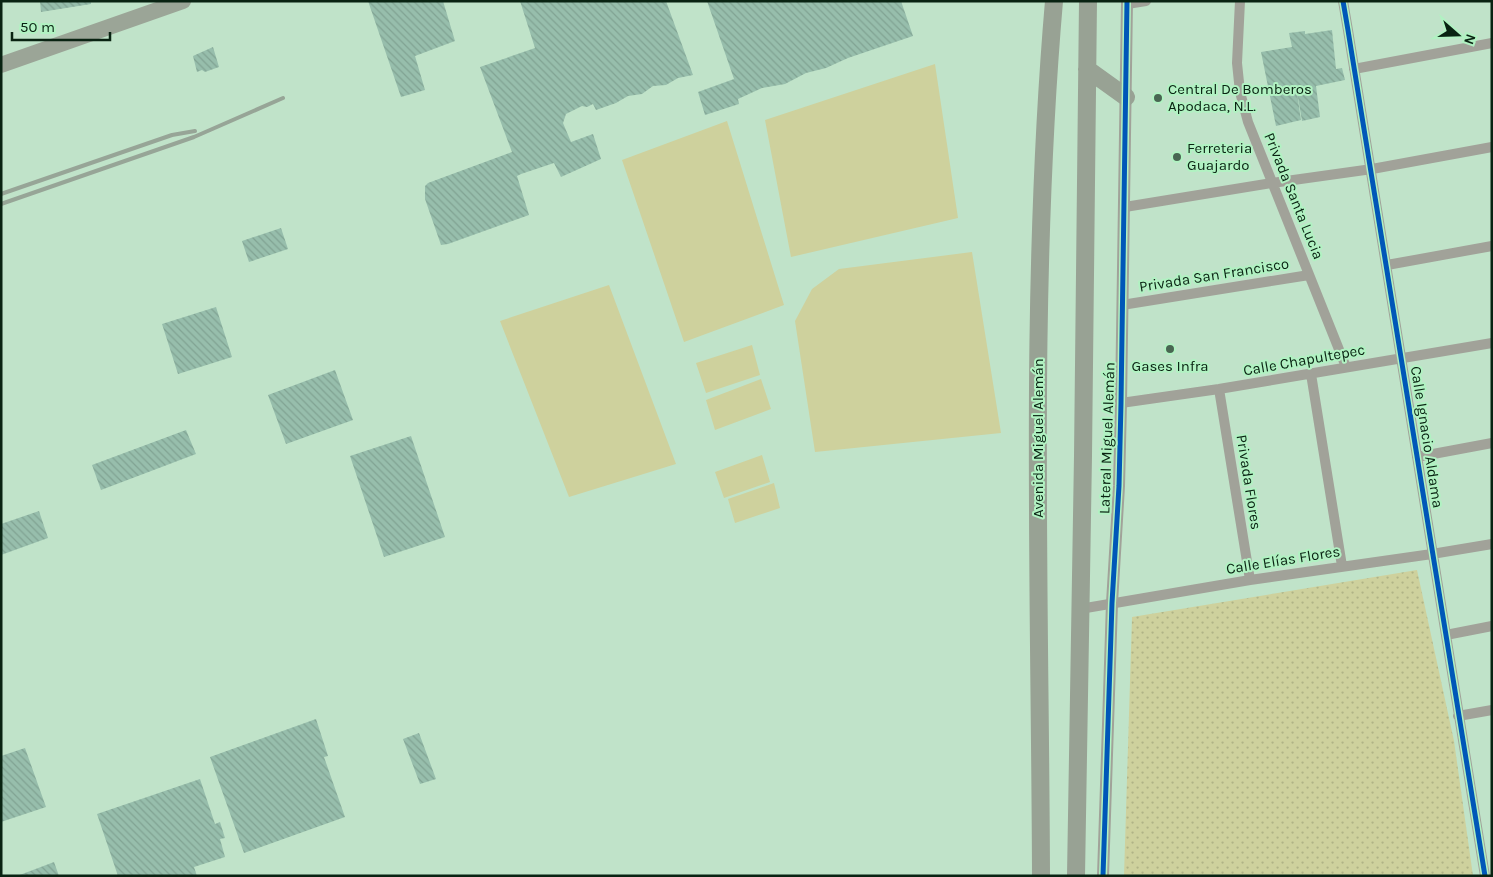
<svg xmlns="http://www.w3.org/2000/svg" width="1493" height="877" font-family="Karla,sans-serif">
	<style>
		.grass { fill: url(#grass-dots) }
		.garden { fill: #ced19d }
		.building { fill: url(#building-back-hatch) }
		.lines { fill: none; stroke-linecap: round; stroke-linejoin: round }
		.minor { stroke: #a1a299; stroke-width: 10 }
		.tertiary { stroke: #a1a299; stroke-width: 12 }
		.primary { stroke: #9ba597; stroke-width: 16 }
		.trunk { stroke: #98a294; stroke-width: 18 }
		.rail { stroke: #97a597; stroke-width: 4 }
		.cycleway-casing { stroke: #b1f2c2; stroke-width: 8 }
		.cycleway { stroke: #0057b8; stroke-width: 5 }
		.poi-dot { fill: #496652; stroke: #b1f2c2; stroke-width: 2 }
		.labels { text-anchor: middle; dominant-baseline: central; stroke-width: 4; stroke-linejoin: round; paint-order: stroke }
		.poi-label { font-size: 15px; fill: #092312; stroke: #b1f2c2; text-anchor: start }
		.street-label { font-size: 15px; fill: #092312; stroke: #b1f2c2 }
	</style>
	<defs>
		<pattern id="grass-dots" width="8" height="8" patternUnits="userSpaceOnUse" patternTransform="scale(1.25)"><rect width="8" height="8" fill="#ced19d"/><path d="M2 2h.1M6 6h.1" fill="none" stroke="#b0b386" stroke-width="1.8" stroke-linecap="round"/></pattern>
		<pattern id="building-back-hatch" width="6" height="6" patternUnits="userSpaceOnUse" patternTransform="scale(1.25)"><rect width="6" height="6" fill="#97beac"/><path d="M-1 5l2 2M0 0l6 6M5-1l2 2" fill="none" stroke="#81a393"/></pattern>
	</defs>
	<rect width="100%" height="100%" fill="#c0e3c9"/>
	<path class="grass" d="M1417,570L1454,741L1473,876H1124L1132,617Z"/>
	<path class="garden" d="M935,64L958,218L791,257L765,120Z
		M727,121L784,305L684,342L622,160Z
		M972,252L1001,433L815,452L795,321L812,289L839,269Z
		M609,285L676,464L569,497L500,321Z
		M752,345L760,375L706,393L696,363Z
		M761,379L771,409L715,430L706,400Z
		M762,455L770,482L724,498L715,472Z
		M774,483L780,508L735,523L728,499Z"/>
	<path class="building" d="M40,1H91V4L41,12Z
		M368,1H443L455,41L415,56L425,90L401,97Z
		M520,1H666L693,75L678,78L666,85L653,86L642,94L628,96L616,103L596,110L593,104L587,107L582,106L566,114L563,123L571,142L593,134L601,159L561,177L554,163L521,174L517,176L529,215L448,244L441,245L425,199V186L428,183L512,152L480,67L535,48Z
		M707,1H901L913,36L848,58L826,68L806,73L785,84L762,88L738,99L739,104L705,115L698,92L734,79Z
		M1332,30L1336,69L1342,68L1345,80L1316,86L1320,117L1302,121L1296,86L1301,120L1276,126L1261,52L1292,47L1289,33L1305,31V34Z
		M213,47L219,67L205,72L202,70L197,72L193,56Z
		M281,228L288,249L249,262L242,241Z
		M216,307L232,357L178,374L162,324Z
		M335,370L353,420L286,444L268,395Z
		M186,430L196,454L101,490L92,465Z
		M411,436L445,537L384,557L350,456Z
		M39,511L48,538L1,555V524Z
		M316,719L328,756L324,757L345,817L244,853L210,757Z
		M419,733L436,779L420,784L403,739Z
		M25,748L46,807L1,822V756Z
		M200,779L215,824L220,822L225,838L220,839L225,857L194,867L197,876H118L97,814Z
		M54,862L59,876H17Z"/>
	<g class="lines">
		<path class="minor" d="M1240,1L1237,63L1240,92L1248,122L1346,367
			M1343,1C1393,292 1437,584 1485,876
			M1127,4L1146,1
			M1354,69L1492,43
			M1125,207L1272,183L1372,169L1492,147
			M1387,265L1492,246
			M1122,305L1309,275
			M1311,374L1342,566
			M1219,389L1250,580
			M1121,403L1219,389L1492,343
			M1417,457L1492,443
			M1080,609L1250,580L1432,554L1492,544
			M1446,635L1492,626
			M1458,716L1492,710"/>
		<path class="tertiary" d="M1103,876L1112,603L1119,486L1121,403L1127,1"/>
		<path class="primary" d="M1,65L183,1"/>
		<path class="trunk" d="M1087,69L1126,97
			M1041,876C1040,584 1029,292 1054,1
			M1076,876L1083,456L1088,1"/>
		<path class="rail" d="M1,194L172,135L195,131
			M1,204L194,137L283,98"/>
		<defs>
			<path id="cycleway" d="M1343,1C1393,292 1437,584 1485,876
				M1103,876L1112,603L1119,486L1121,403L1127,1"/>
		</defs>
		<use href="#cycleway" class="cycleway-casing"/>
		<use href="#cycleway" class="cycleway"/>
	</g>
	<g class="poi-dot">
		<circle cx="1158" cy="98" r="5"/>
		<circle cx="1177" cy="157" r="5"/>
		<circle cx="1170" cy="349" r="5"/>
	</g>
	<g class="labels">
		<g class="poi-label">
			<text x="1168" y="89">Central De Bomberos<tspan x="1168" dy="17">Apodaca, N.L.</tspan></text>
			<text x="1187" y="148">Ferreteria<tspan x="1187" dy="17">Guajardo</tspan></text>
			<text x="1170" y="366" text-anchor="middle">Gases Infra</text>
		</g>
		<g class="street-label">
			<text transform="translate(1294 196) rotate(68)">Privada Santa Lucia</text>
			<text transform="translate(1214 275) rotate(-9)">Privada San Francisco</text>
			<text transform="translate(1304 360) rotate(-10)">Calle Chapultepec</text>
			<text transform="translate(1427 437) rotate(81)">Calle Ignacio Aldama</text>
			<text transform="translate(1038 438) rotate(-90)">Avenida Miguel Alemán</text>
			<text transform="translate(1107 438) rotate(-88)">Lateral Miguel Alemán</text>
			<text transform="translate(1249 482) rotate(81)">Privada Flores</text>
			<text transform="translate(1283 560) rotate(-9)">Calle Elías Flores</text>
		</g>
	</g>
	<rect width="1493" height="877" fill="none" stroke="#092312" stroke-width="5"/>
	<g transform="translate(1458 35) rotate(110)" stroke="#b1f2c2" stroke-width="4" paint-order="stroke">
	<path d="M0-4L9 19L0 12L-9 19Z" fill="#092312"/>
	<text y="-8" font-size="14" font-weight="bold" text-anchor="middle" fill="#092312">N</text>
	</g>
	<path d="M12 32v8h98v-8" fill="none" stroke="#092312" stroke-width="2.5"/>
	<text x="20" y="32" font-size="15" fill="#092312" stroke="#b1f2c2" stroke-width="4" paint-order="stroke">50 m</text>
</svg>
